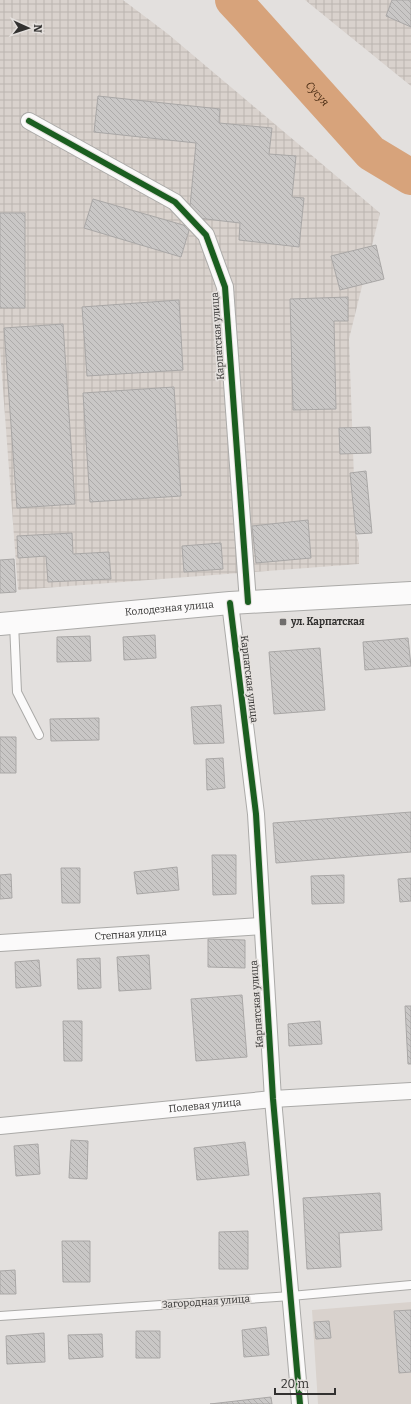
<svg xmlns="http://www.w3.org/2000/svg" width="411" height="1404" font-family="Bitter,serif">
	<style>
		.built { fill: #d9d2cd }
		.industrial { fill: url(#industrial-grid) }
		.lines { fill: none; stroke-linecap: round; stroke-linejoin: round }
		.river { stroke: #d7a37b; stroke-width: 36 }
		.building { fill: url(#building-back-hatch); stroke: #a9a7a6 }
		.lane-casing { stroke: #abaaa8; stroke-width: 10 }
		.street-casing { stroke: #abaaa8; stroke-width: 18 }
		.secondary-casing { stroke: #abaaa8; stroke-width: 24 }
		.lane { stroke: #fbfafa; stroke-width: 8 }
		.street { stroke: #fbfafa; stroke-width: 16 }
		.secondary { stroke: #fbfafa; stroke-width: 22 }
		.cycleway-casing { stroke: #e4e0dd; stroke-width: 8 }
		.cycleway { stroke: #1b5e20; stroke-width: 6 }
		.poi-dot { fill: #706e6d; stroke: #e4e0dd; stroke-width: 1.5 }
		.labels { text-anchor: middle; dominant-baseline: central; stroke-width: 3.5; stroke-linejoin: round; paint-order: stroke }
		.street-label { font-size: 10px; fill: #323130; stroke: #e4e0dd }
		.poi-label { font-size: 10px; font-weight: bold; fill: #323130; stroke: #e4e0dd; text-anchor: start }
		.water-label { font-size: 11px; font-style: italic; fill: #4b2d14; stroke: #e4e0dd }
	</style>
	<defs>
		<pattern id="industrial-grid" width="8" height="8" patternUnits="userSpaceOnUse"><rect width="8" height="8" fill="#d9d2cd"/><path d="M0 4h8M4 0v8" fill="none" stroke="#bbb5b0"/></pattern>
		<pattern id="building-back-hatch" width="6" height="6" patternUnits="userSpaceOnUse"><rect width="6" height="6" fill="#c9c7c6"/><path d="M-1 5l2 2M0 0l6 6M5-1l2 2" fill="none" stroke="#adabaa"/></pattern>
	</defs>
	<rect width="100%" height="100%" fill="#e3e0de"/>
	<path class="built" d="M411,1302V1404H318L312,1310Z"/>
	<path class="industrial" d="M0,0H123L168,34L380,213L349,339L356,534L359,544V564L18,590L0,349Z
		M305,0H411V86Z"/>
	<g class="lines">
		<path class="river" id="s1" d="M233,0L247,15L371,153L411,177"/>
	</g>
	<path class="building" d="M392,0H411V27L386,16Z
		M98,96L220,109L219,123L272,128L269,154L296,156L292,197L304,198L299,247L239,240L240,223L189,217L196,143L94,132Z
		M93,199L190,227L181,257L84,228Z
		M0,213H25V308H0Z
		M376,245L384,279L340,290L331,256Z
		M348,297V321H334L336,409L293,410L290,299Z
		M179,300L183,370L87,376L82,307Z
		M63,324L75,504L17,508L4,328Z
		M174,387L181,496L90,502L83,393Z
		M370,427L371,453L340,454L339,428Z
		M366,471L372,533L356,534L350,473Z
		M308,520L311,558L256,563L252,526Z
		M72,533L73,554L109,552L111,579L48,582L46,556L18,558L17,536Z
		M221,543L223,569L184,572L182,546Z
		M14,559L16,592L0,593V560Z
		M155,635L156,658L124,660L123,637Z
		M90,636L91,661L57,662V637Z
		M408,638L411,666L365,670L363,642Z
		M320,648L325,710L274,714L269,652Z
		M221,705L224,743L194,744L191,707Z
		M99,718V740L51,741L50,719Z
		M0,737H16V773H0Z
		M223,758L225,788L207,790L206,759Z
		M411,812V852L276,863L273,823Z
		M212,855H236V894L213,895Z
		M177,867L179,890L137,894L134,872Z
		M61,868H80V903H62Z
		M11,874L12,898L0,899V875Z
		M344,875V903L312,904L311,876Z
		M411,878V901L400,902L398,879Z
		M208,939L245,940V968L208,967Z
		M149,955L151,989L119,991L117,957Z
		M100,958L101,988L78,989L77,959Z
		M39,960L41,986L16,988L15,962Z
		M242,995L247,1057L196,1061L191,999Z
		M405,1006H411V1064H408Z
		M63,1021H82V1061H64Z
		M320,1021L322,1044L289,1046L288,1024Z
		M71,1140L88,1141L87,1179L69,1178Z
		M245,1142L249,1175L197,1180L194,1148Z
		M38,1144L40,1174L16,1176L14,1146Z
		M380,1193L382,1230L339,1233L341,1267L307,1269L303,1198Z
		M248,1231V1269H219V1232Z
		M62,1241H90V1282H63Z
		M15,1270L16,1294H0V1271Z
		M411,1310V1372L399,1373L394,1311Z
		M329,1321L331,1338L316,1339L314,1322Z
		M266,1327L269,1355L244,1357L242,1330Z
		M136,1331H160V1358H136Z
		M44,1333L45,1362L7,1364L6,1336Z
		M102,1334L103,1357L69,1359L68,1335Z
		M271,1397L272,1404H210Z"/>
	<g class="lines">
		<defs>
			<path id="lane" d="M14,623L17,692L39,735
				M0,1316L291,1296L411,1285"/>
			<g id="street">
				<path d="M29,121L175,202L206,235L225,287L248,602"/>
				<path d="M230,603L256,814L273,1099L300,1404"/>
				<path id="s2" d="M0,943L262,926"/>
				<path id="s3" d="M0,1126L273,1099L411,1091"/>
			</g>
			<g id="secondary">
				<path id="s4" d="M0,624L230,603L411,593"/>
			</g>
		</defs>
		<use href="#lane" class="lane-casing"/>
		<use href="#street" class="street-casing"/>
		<use href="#secondary" class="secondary-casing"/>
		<use href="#lane" class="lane"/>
		<use href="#street" class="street"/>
		<use href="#secondary" class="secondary"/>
		<defs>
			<path id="cycleway" d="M29,121L175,202L206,235L225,287L248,602
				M230,603L256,814L273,1099L300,1404"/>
		</defs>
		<use href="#cycleway" class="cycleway-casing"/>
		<use href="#cycleway" class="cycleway"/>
	</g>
	<rect class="poi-dot" x="279" y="618" width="8" height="8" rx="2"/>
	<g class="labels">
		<g class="street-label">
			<text transform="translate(218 336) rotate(-94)">Карпатская улица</text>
			<text stroke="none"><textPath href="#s4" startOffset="170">Колодезная улица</textPath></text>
			<text transform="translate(249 679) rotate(83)">Карпатская улица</text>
			<text stroke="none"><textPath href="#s2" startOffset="131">Степная улица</textPath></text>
			<text transform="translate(257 1004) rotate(-94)">Карпатская улица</text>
			<text stroke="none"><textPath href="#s3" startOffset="206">Полевая улица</textPath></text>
			<text transform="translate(206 1302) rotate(-4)">Загородная улица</text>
		</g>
		<g class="poi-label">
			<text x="291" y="622">ул. Карпатская</text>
		</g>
		<g class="water-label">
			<text stroke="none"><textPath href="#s1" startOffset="126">Сусуя</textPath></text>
		</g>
	</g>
	<g transform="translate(28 28) rotate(93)" stroke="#e4e0dd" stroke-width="3" paint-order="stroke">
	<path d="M0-3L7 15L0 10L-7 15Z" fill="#323130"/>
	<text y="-6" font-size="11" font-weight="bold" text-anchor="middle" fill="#323130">N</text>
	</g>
	<path d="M275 1388v6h60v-6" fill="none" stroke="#323130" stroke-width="2"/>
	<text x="281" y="1388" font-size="12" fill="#323130" stroke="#e4e0dd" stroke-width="3" paint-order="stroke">20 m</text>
</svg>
